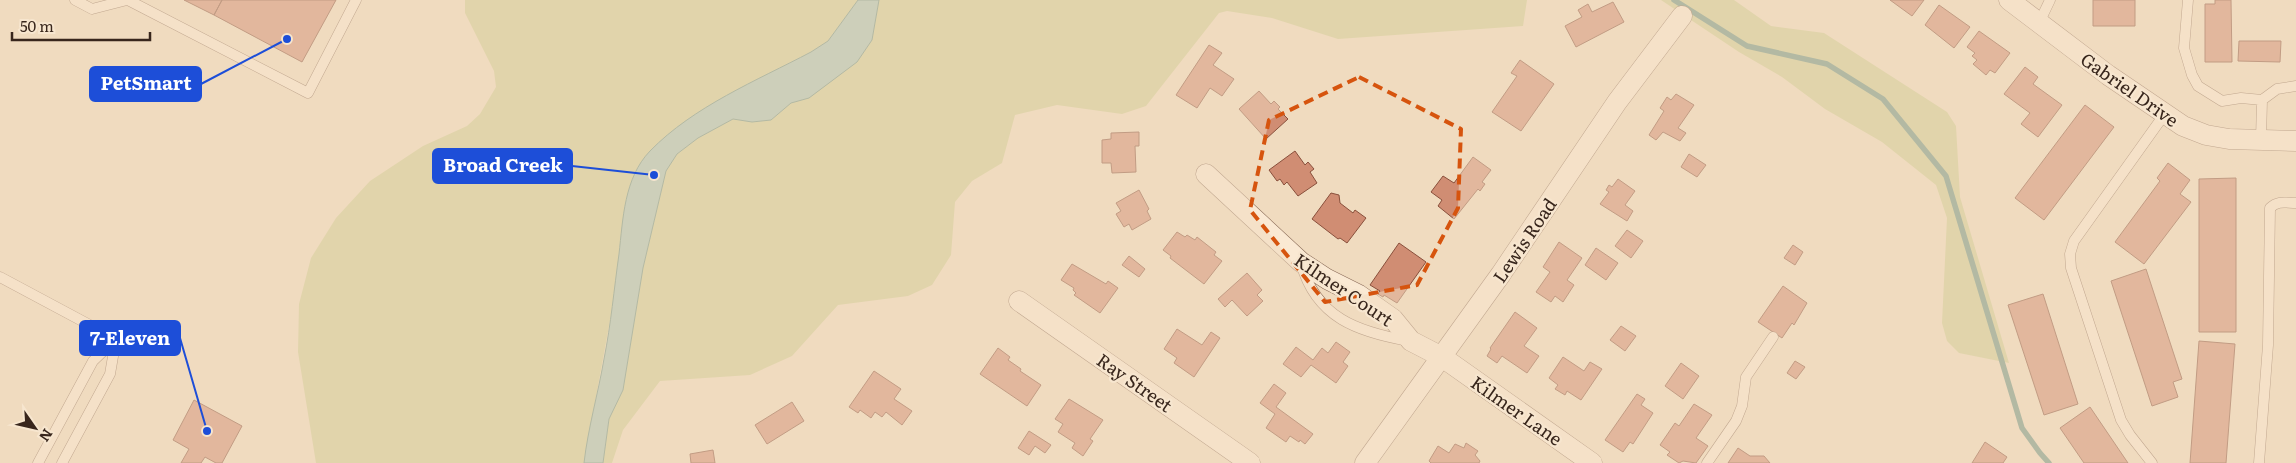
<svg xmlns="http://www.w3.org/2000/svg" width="2296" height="463" font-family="Literata,serif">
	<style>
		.green { fill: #cecd93 }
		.water { fill: #a3c1b4; stroke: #699081 }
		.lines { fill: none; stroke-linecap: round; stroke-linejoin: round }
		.stream { stroke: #699081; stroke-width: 5.5 }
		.building { fill: #d08d73; stroke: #89503c }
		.service-casing { stroke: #896b57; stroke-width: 11 }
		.minor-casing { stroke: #896b57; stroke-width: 21 }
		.service { stroke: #fae9d3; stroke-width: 10 }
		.minor { stroke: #fae9d3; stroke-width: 20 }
		.marked { fill: none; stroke: #d6540e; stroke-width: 4; stroke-dasharray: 10 6; stroke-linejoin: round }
		.labels { text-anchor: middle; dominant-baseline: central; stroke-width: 4.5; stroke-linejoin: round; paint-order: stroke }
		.street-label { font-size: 18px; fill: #38261c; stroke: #f7e6cf }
		.leader { fill: none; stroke: #1d4ed8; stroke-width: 2 }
		.callout-dot { fill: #1d4ed8; stroke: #f7e6cf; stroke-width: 2 }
		.callout { fill: #1d4ed8; stroke: #1d4ed8; stroke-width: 2 }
		.callout-label { font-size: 19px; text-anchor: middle; font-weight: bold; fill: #fff }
	</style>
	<rect width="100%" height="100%" fill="#f0dbbf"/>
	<path class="green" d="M465,0H858L828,41L811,52C750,84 682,112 638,167L584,463H316L298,352L299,304L311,258L336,218L370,181L423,146L467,126L480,114L496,87L494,71L465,13Z
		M879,0H1527L1523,26L1338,39L1272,18L1227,11L1219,13L1146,106L1122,114L1057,105L1015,115L1002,163L972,181L955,202L951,255L932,285L908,296L838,305L792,356L750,375L660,381L623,430L612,463H603L609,419L623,390L643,268L666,171L677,154L698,138L733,119L752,122L771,120L791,103L809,97L857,62L872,40Z
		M1661,0H1734L1771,26L1824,33L1947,112L1956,126L1960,197L2009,363L1959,353L1947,341L1942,323L1947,218L1936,185L1882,142L1825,109L1782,77L1739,52Z"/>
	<path class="water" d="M858,0H879L872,40L857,62L809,98L791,103L771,120L752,122L733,119L698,138L677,154L666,171L643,268L623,390L609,419L603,463H584C588,428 598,394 604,359C611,324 614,289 619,254C623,219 624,178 650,151C694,106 756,81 811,52L828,41Z"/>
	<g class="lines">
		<path class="stream" d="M1674,0L1747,46L1827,64L1883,99L1946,176L2022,428L2040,453L2049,463"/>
	</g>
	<path class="building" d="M184,0H222L214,15Z
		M222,0H336L302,62L214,15Z
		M1890,0H1924L1912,16Z
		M2093,0H2135V26H2093Z
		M2215,0H2231L2232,62H2205V4H2215Z
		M1613,2L1624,22L1576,47L1565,26L1582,17L1578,10L1588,4L1592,12Z
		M1939,5L1970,27L1954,48L1925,25Z
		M1979,31L2010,53L1995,73L1990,70L1986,75L1973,64L1977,60L1972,56L1975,53L1967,47Z
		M2239,41H2281L2280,62L2238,61Z
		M1209,45L1222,53L1213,65L1234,79L1222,96L1210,88L1197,108L1176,95Z
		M1520,60L1554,84L1521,131L1492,112L1517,76L1511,73Z
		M2025,67L2038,77L2033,84L2062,105L2038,137L2021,124L2030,113L2004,94Z
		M1259,91L1271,104L1274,101L1280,107L1278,109L1288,119L1266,139L1239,109Z
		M1676,94L1694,105L1678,128L1686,133L1680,141L1663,132L1656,140L1649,135L1664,111L1660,108L1667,97L1671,100Z
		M2085,105L2114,127L2044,220L2015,198Z
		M1139,132V146H1135L1136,172L1112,173L1111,163H1102V140L1111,139V133Z
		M1295,151L1305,165L1308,162L1314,169L1310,172L1317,183L1298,196L1287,182L1284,185L1280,179L1277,181L1269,170Z
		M1689,154L1706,165L1697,177L1681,167Z
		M1473,157L1491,170L1482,182L1485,184L1480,191L1478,189L1454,219L1438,206L1442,200L1431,192L1443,176L1454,183Z
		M2168,163L2190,180L2180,194L2191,202L2144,264L2115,242L2160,181L2157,178Z
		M2236,178V332H2199V179Z
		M1618,179L1635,191L1625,205L1633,211L1627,221L1600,204L1609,192L1606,190L1609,185L1612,187Z
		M1139,190L1149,209L1147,211L1151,219L1132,230L1129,224L1124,227L1116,214L1121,211L1116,203Z
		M1331,193L1339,195L1340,203L1353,213L1355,210L1366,218L1347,243L1340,238L1338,239L1312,219Z
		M1627,230L1643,241L1631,258L1615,246Z
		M1177,232L1185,237L1187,235L1195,240L1197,237L1216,252L1214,255L1222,261L1204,284L1170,258L1171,256L1163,250Z
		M1559,242L1582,258L1567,280L1574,285L1563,302L1555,296L1551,302L1536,292L1550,272L1543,267Z
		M1399,243L1426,262L1397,303L1384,295L1383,297L1378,294L1380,291L1370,285Z
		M1793,245L1803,252L1795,265L1784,258Z
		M1596,248L1618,263L1606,280L1585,265Z
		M1129,256L1145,269L1139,277L1122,265Z
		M1072,264L1106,284L1108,281L1118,288L1100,313L1074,295L1076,293L1073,290L1074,288L1061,280Z
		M2146,269L2182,379L2173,382L2178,397L2152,406L2111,281Z
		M1247,273L1262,290L1257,295L1263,301L1247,316L1232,300L1225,307L1218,299Z
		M1783,286L1807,303L1794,325L1792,323L1782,338L1758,322Z
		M2043,294L2078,404L2044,415L2008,305Z
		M1515,312L1537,328L1524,346L1539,356L1527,373L1502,356L1497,363L1487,356L1491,349L1490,348Z
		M1621,326L1636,336L1625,351L1610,340Z
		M1177,329L1202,345L1211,332L1220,338L1194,377L1174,363L1177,358L1164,349Z
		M2199,341L2235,344L2226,463H2190Z
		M1336,342L1350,352L1343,362L1348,366L1336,383L1311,365L1301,377L1283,364L1296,347L1313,360L1322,348L1328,353Z
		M998,348L1010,357L1008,360L1021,369L1020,371L1041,385L1027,406L980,374Z
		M1563,357L1584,371L1590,362L1602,369L1581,400L1567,391L1565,395L1555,389L1558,385L1549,378Z
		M1795,361L1805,367L1796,379L1787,373Z
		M1681,363L1699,376L1683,399L1665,386Z
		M874,371L901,389L894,399L912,411L902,425L886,412L882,417L875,412L871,418L860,410L858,413L849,407Z
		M1274,384L1286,393L1276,407L1313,434L1305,444L1300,440L1299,442L1290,436L1286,442L1266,428L1275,414L1260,403Z
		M1637,394L1645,399L1641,405L1653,413L1633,444L1630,442L1623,452L1605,440Z
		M1069,399L1103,420L1090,439L1093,441L1083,456L1072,448L1075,443L1058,432L1063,424L1055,419Z
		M194,400L242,426L222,463H216L205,457L201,463H181L189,449L173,440Z
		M792,402L804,421L767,444L755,425Z
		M1694,404L1712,415L1696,438L1708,446L1696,463L1683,461L1679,463L1667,455L1670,452L1660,445L1675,423L1679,426Z
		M2090,407L2128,463H2084L2060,428Z
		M1029,431L1051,445L1045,453L1035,446L1029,455L1018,448Z
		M1985,442L2007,457L2003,463H1972Z
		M1466,443L1478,451L1475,455L1480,461L1479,463H1431L1429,461L1438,446L1449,453L1455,444L1464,448Z
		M1738,448L1750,456H1764L1770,463H1728Z
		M713,450L715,463H691L690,454Z"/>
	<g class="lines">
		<defs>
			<path id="service" d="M75,0L92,9L127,0
				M128,0L308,93L356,0
				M2188,0L2184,48L2192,75L2198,86L2222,101L2241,98L2262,100L2277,89L2296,86
				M2039,23L2050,0
				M2261,140L2262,100
				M1301,263C1316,318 1358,332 1409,341
				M0,277L116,339
				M38,463L93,361L116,339
				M62,463L110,374L116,339
				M1707,463L1736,421L1742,406L1746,377L1773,337
				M2152,463L2130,435L2121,420L2071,268L2070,254L2074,241L2164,115
				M2259,463L2268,345L2270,208C2278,200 2286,203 2296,203"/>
			<path id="minor" d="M2009,0L2108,75L2183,126L2206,135L2229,139L2296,141
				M1206,174L1301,262L1327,279L1359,295L1393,319L1411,341L1442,357L1592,463
				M1019,301L1250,463
				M1365,463L1501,274L1617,102L1682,16"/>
		</defs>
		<use href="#service" class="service-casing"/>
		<use href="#minor" class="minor-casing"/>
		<use href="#service" class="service"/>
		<use href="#minor" class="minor"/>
	</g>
	<path d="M0 0H2296V463H0ZM1359,77L1461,129L1458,208L1417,285L1325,302L1250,210L1269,120Z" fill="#f0dbbf" fill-opacity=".55" fill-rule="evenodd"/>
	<path class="marked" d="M1359,77L1461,129L1458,208L1417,285L1325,302L1250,210L1269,120Z"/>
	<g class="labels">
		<g class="street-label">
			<text transform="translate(2130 89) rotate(35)">Gabriel Drive</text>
			<text transform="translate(1524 240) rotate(-56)">Lewis Road</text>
			<text transform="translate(1344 289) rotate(34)">Kilmer Court</text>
			<text transform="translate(1135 382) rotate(35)">Ray Street</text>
			<text transform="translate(1517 410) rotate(35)">Kilmer Lane</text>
		</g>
	</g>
	<path class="leader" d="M287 39L201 84M654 175L572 166M207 431L180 338"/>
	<g class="callout-dot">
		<circle cx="287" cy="39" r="5"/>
		<circle cx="654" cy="175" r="5"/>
		<circle cx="207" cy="431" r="5"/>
	</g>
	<g class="callout">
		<rect x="90" y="67" width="111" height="34" rx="5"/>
		<rect x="433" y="149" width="139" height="34" rx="5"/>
		<rect x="80" y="321" width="100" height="34" rx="5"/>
	</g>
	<g class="callout-label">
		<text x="146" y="90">PetSmart</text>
		<text x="503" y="172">Broad Creek</text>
		<text x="130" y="345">7-Eleven</text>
	</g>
	<g transform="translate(35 428) rotate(124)" stroke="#f7e6cf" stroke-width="4" paint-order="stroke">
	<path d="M0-4L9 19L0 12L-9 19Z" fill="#38261c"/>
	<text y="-8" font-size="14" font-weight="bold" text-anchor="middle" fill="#38261c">N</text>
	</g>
	<path d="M12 32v8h138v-8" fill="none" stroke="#38261c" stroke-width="2.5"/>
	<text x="20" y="32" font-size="15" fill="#38261c" stroke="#f7e6cf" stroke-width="4" paint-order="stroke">50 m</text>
</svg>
